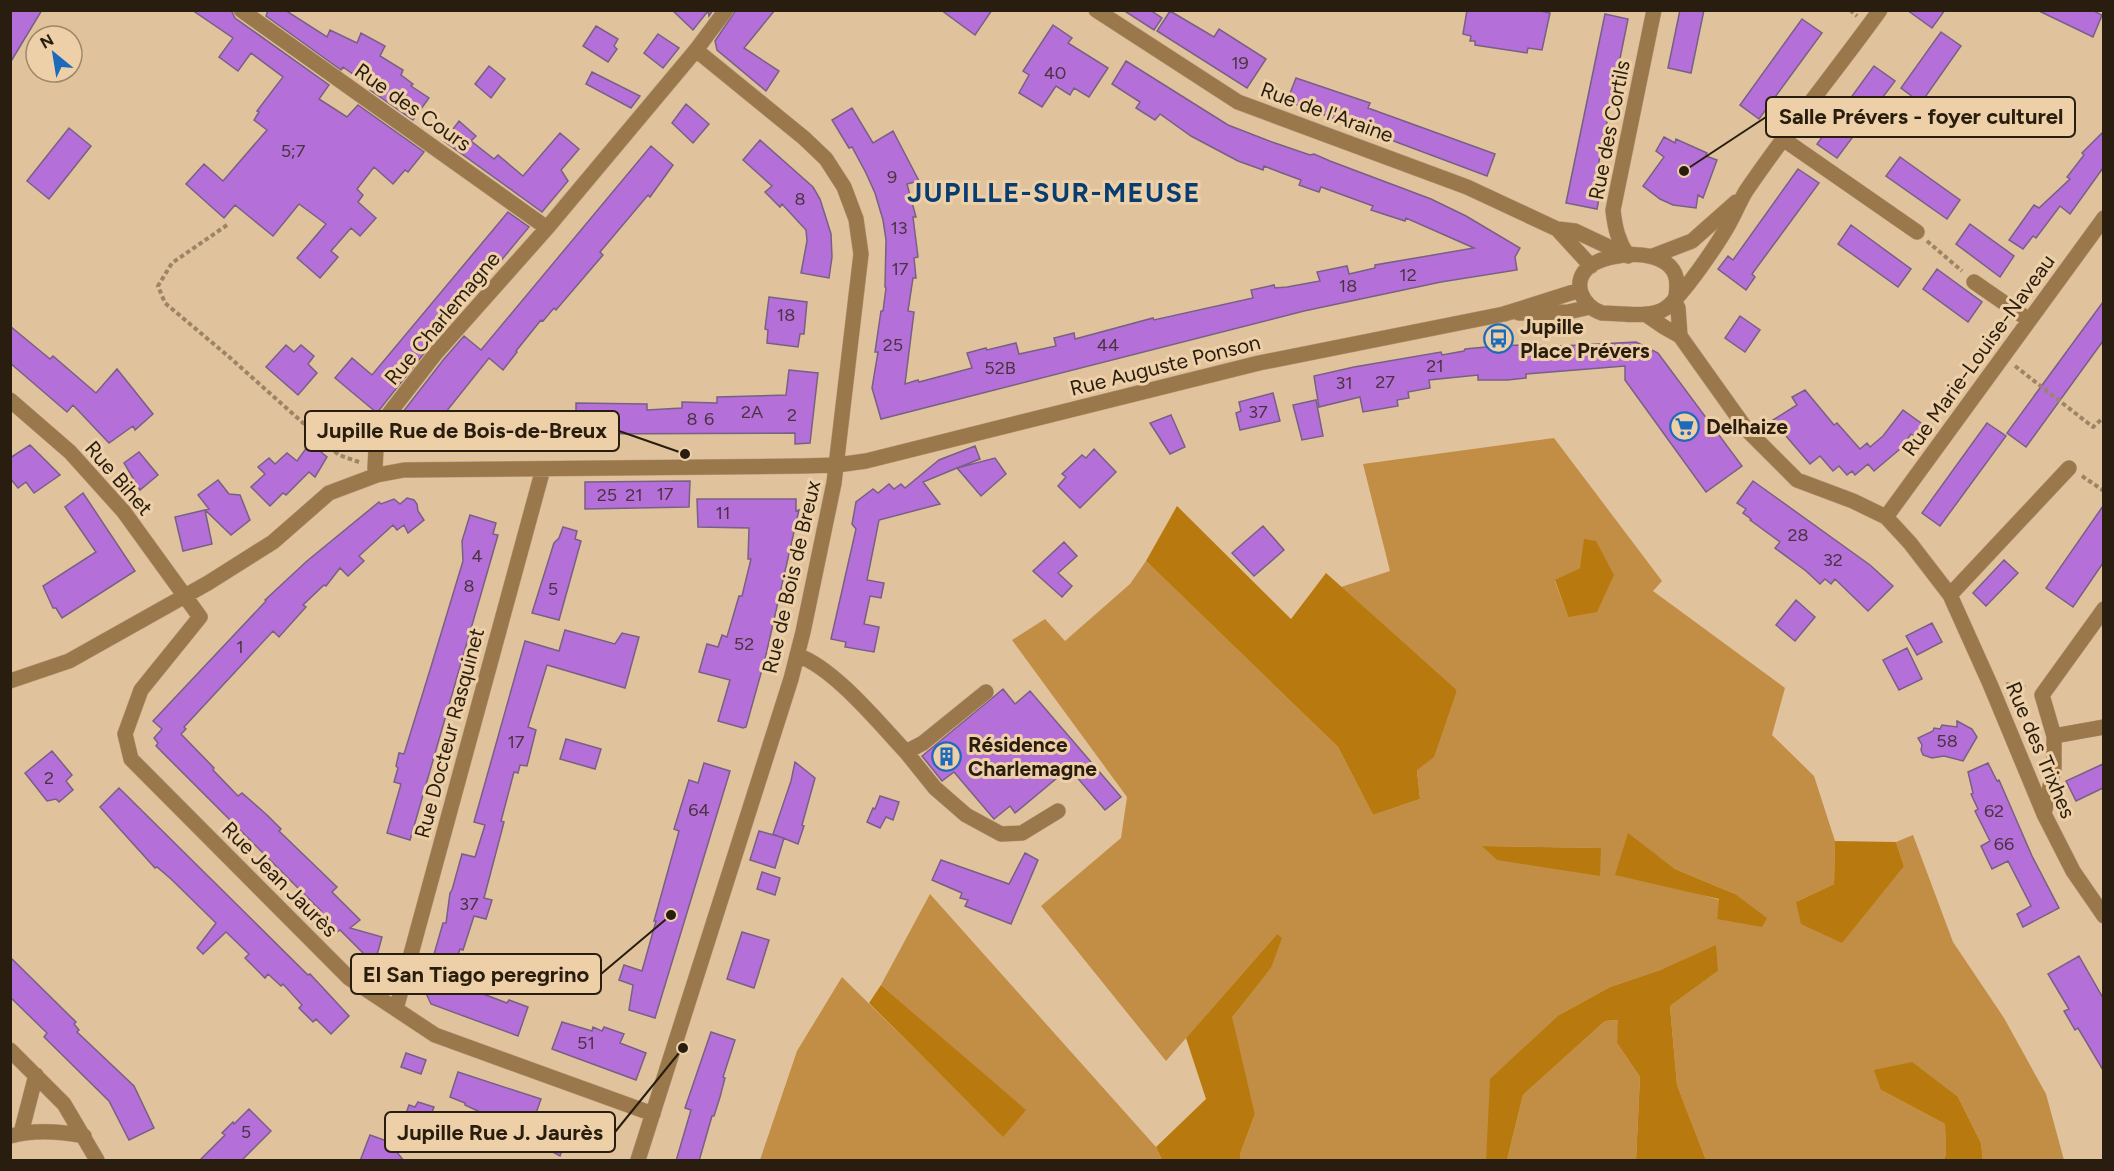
<svg xmlns="http://www.w3.org/2000/svg" width="2114" height="1171" font-family="Figtree,sans-serif">
	<style>
		.green { fill: #c28e45; fill-rule: evenodd }
		.forest { fill: #b87a0f }
		.building { fill: #b470d8; stroke: #776084; stroke-width: 1.5 }
		.lines { fill: none; stroke-linecap: round; stroke-linejoin: round }
		.minor-casing { stroke: #bba180; stroke-width: 16 }
		.path { stroke: #9c8567; stroke-width: 4; stroke-dasharray: 4.5 3; stroke-linecap: butt }
		.minor { stroke: #9a784c; stroke-width: 15 }
		.labels { text-anchor: middle; dominant-baseline: central; stroke-width: 6; stroke-linejoin: round; paint-order: stroke }
		.number-label { font-size: 18px; fill: #4b3240 }
		.street-label { font-size: 21px; fill: #281d0e; stroke: #edcfa8 }
		.poi-label { font-size: 21px; font-weight: bold; fill: #281d0e; stroke: #edcfa8; text-anchor: start }
		.district-label { font-size: 27px; font-weight: bold; letter-spacing: 1.5px; fill: #0a3d6f; stroke: #edcfa8 }
		.leader { fill: none; stroke: #281d0e; stroke-width: 2 }
		.callout-dot { fill: #281d0e; stroke: #edcfa8; stroke-width: 2 }
		.callout { fill: #edcfa8; stroke: #281d0e; stroke-width: 2 }
		.callout-label { font-size: 22px; text-anchor: middle; font-weight: bold; fill: #281d0e }
	</style>
	<rect width="100%" height="100%" fill="#e0c29c"/>
	<path class="green" d="M1554,438L1662,581L1653,591L1785,688L1772,735L1814,776L1835,841L1834,884L1796,902L1904,866L1896,842L1913,835L1953,942L2004,1018L2046,1094L2064,1160H1983L1981,1143L1958,1097L1881,1090L1945,1124L1946,1154L1944,1160H1706L1677,1085L1670,1006L1718,971L1663,969L1610,987L1559,1015L1486,1160H1241L1240,1154L1255,1114L1231,1016L1271,968L1277,934L1166,1061L1041,906L1121,838L1127,797L1012,640L1045,619L1065,641L1130,584L1146,561L1338,747L1373,815L1420,799L1417,770L1457,690L1341,587L1390,571L1363,464ZM1580,568L1568,617L1555,581ZM1628,834L1675,869L1735,894L1717,919L1720,900L1681,889ZM1483,846L1600,848V875Z
		M930,894L1156,1147L1162,1160H760L797,1051L842,977L1003,1136L1025,1110L881,985Z
		M1619,1020L1617,1043L1640,1077L1636,1160H1507L1523,1095L1605,1021Z"/>
	<path class="forest" d="M1177,506L1291,619L1326,573L1457,690L1434,757L1417,770L1420,799L1373,815L1338,747L1146,561Z
		M1584,539L1596,541L1614,575L1597,612L1568,617L1555,580L1580,568Z
		M1628,833L1675,869L1735,894L1767,918L1762,927L1717,919L1719,899L1615,875Z
		M1835,841L1896,842L1904,866L1842,943L1801,924L1796,902L1834,884Z
		M1482,846L1601,848L1600,876L1497,860Z
		M1277,934L1282,938L1271,968L1232,1017L1255,1114L1240,1154L1241,1160H1162L1156,1147L1206,1099L1186,1038Z
		M1716,945L1718,971L1670,1006L1677,1085L1706,1160H1636L1640,1077L1617,1043L1618,1020L1605,1021L1523,1095L1507,1160H1486L1490,1079L1559,1015L1610,987L1663,969Z
		M881,985L1026,1110L1003,1137L869,1003Z
		M1912,1062L1958,1097L1981,1143L1983,1160H1944L1946,1154L1945,1124L1881,1090L1874,1070Z"/>
	<path class="building" d="M10,10H42L10,63Z
		M192,10H231L235,18L329,85L319,99L347,117L358,105L424,152L408,172L405,170L393,184L374,167L357,189L363,195L358,202L376,218L360,236L351,228L331,251L338,257L320,278L297,258L326,224L299,204L273,236L235,205L224,218L186,184L204,164L223,181L267,130L254,120L259,112L257,111L283,77L251,53L238,71L219,57L233,38Z
		M268,10H285L327,37L330,30L357,43L361,33L385,46L380,56L403,70L401,75L413,84L411,86L429,98L413,120L370,90L372,88L343,67L341,70L266,16Z
		M672,10H713L709,16L708,11L693,30Z
		M736,10H775L744,48L779,71L766,91L717,50L715,41Z
		M941,10H992L975,35Z
		M1123,10H1150L1162,18L1154,30Z
		M1467,10H1536L1550,13L1542,50L1528,48L1527,53L1475,45V41H1470L1471,36L1463,34Z
		M1680,10H1704L1691,73L1668,68Z
		M1907,10H1945L1932,28Z
		M2037,10H2092L2102,15L2093,37Z
		M1170,11L1214,37L1219,29L1266,59L1247,88L1157,31Z
		M1605,14L1628,19L1593,191L1600,193L1597,209L1566,203Z
		M1802,19L1822,33L1759,119L1740,105Z
		M1053,25L1072,38L1068,43L1108,68L1089,97L1074,88L1070,95L1056,86L1042,107L1019,93L1029,75L1023,71Z
		M596,26L618,39L614,46L617,49L608,62L583,46Z
		M1941,32L1961,46L1921,103L1901,88Z
		M658,34L679,48L663,68L644,53Z
		M1126,61L1228,125L1272,142L1310,155L1314,154L1330,161L1431,199L1466,216L1520,248L1515,257L1517,270L1441,282L1304,311L881,419L872,388L878,352H875L881,311H883L886,288L885,287L886,240L883,220L875,193L866,173L852,147L849,148L832,120L852,108L873,143L893,131L919,181L907,184L916,217H913L918,257L914,258L916,278H913L908,311L914,312L905,384L918,380L919,382L972,368L967,353L986,348L987,350L1016,343L1019,354L1056,346L1054,338L1074,333L1075,339L1153,318L1154,320L1253,298L1251,290L1274,285L1275,288L1287,287L1320,281L1317,272L1347,266L1349,274L1375,268V265L1474,248L1406,218L1405,221L1371,210L1373,206L1321,187L1319,192L1299,185L1301,180L1282,173L1264,166L1263,170L1238,161L1191,136L1160,114L1155,120L1136,108L1140,102L1112,84Z
		M489,66L505,79L491,98L475,84Z
		M1874,66L1895,81L1837,158L1817,144Z
		M592,72L640,96L631,108L586,84Z
		M1296,78L1370,103L1368,108L1495,154L1487,176L1287,101Z
		M686,104L709,124L693,143L672,123Z
		M459,121L476,136L471,141L494,159L498,155L523,176L560,133L579,149L561,170L568,181L542,212L444,141Z
		M69,128L91,146L49,199L27,181Z
		M2103,132V168L2070,214L2060,206L2036,238L2033,236L2023,249L2009,240L2034,205L2039,208L2070,179L2067,177L2084,155L2082,153Z
		M1664,137L1675,143L1676,139L1707,153L1706,156L1717,160L1703,198L1698,195L1696,208L1673,205L1660,199L1643,186L1664,157L1656,151Z
		M760,140L813,187L820,199L831,234L832,257L829,278L801,273L807,241L806,230L782,204L780,207L765,192L772,186L743,160Z
		M651,146L673,165L650,197L648,195L600,252L603,255L556,310L554,308L543,321L541,320L516,351L517,352L503,370L489,358L446,412L445,411L411,451L390,434L395,428L392,426L444,359L464,336L481,350Z
		M1900,157L1960,200L1947,219L1886,176Z
		M1798,169L1819,183L1752,274L1755,277L1746,290L1718,269L1728,256L1733,260Z
		M508,212L529,227L429,347L377,413L335,378L352,358L372,375Z
		M1970,224L2014,256L2000,277L1956,244Z
		M1851,225L1911,269L1898,287L1838,244Z
		M1937,269L1982,302L1968,322L1923,289Z
		M769,297L807,302L804,334H800L798,347L767,343L768,330L765,329Z
		M2103,302V341L2026,447L2007,433Z
		M1740,316L1760,330L1745,352L1725,338Z
		M10,326L50,359L53,356L96,393L117,369L153,414L135,430L133,426L109,443L73,405L67,412L10,363Z
		M1636,342L1658,353L1742,466L1706,492L1625,380V366L1526,374V378L1507,380H1478V375L1429,380L1430,388L1408,392L1409,398L1397,400L1398,406L1363,412L1360,397L1319,407L1314,376L1354,367L1441,352L1442,355L1464,351L1465,349L1497,346L1521,345H1541L1542,347Z
		M286,345L294,352L301,345L314,356L308,364L317,373L298,395L266,367Z
		M789,370L818,373L810,443L795,444V433L576,434V403L647,404V410L682,408V402L717,403V397L786,395Z
		M1805,390L1834,425L1837,423L1860,449L1867,443L1870,447L1883,436L1903,410L1925,426L1917,438L1911,434L1900,449L1874,471L1868,464L1855,475L1852,471L1847,475L1839,466L1833,471L1820,456L1810,464L1786,436L1790,432L1785,435L1773,420L1797,405L1792,397Z
		M1273,393L1280,421L1240,430L1236,413L1241,411L1239,402Z
		M1316,400L1323,436L1302,440L1293,405Z
		M1171,415L1185,447L1170,454L1150,423Z
		M1987,423L2006,436L1940,526L1922,513Z
		M310,443L327,457L315,477L309,472L286,495L283,493L270,506L251,487L265,474L258,467L269,458L275,464L287,453L297,461Z
		M30,445L60,475L34,493L26,482L18,488L10,478V458Z
		M975,446L980,459L957,468L995,458L1006,474L981,496L957,468L923,482L940,504L879,520L867,580L884,583L881,598L870,596L864,624L879,627L874,652L845,647L846,642L831,639L856,529L852,524L856,502L873,489L878,493L889,484L894,489L901,484L905,488L939,460Z
		M1094,449L1116,472L1080,508L1058,486L1066,477L1062,474L1082,455L1086,458Z
		M139,452L158,475L140,490L124,463Z
		M218,480L229,494L240,495L250,520L231,535L205,510L209,509L198,495Z
		M690,481L689,507L585,509V482Z
		M1753,481L1870,565L1893,586L1868,611L1835,579L1831,584L1825,579L1820,584L1806,571L1775,548L1780,542L1750,520L1751,519L1743,513L1746,509L1737,503Z
		M83,493L135,571L62,618L56,608H53L43,586L96,552L65,507Z
		M407,498L414,500L417,504L418,511L424,520L408,533L404,525L397,530L393,525L359,556L364,561L348,576L340,568L326,586L324,585L303,605L306,607L279,637L273,631L184,727L186,729L181,734L214,768L213,770L238,796L242,793L267,815L281,829L279,831L337,887L332,892L360,920L350,928L382,937L377,955L367,957L340,930L337,932L319,913L321,911L156,746L158,743L154,738L162,729L153,721L266,601L265,600L307,561L379,502L381,504L394,499L400,504Z
		M697,499H796V511L799,510L765,659L746,727L743,728L718,721L730,680L699,672L707,644L718,647L722,635L727,637L739,596H742L751,559H748L749,528L698,527Z
		M2103,506V563L2073,607L2046,588Z
		M205,510L212,544L183,551L175,517Z
		M470,515L496,523L493,534L498,535L410,840L387,833L401,784L394,782L398,768L396,766L399,753L404,754L430,670L463,561L462,541Z
		M1263,526L1284,550L1254,576L1232,553Z
		M563,527L577,531L575,539L581,541L559,620L532,613L554,543L559,538Z
		M1064,542L1077,556L1058,573L1072,586L1062,597L1033,571Z
		M2004,560L2018,573L1986,606L1973,593Z
		M1796,600L1815,617L1795,641L1776,625Z
		M1932,623L1942,642L1917,655L1906,636Z
		M565,630L615,644L622,633L639,637L625,688L547,665L528,727L536,730L527,766L520,765L518,773L514,772L501,821L504,822L484,898L492,900L486,919L474,916L463,950L460,949L449,981L507,1003L509,1000L528,1007L518,1036L431,1004L424,989L443,923H446L450,893L452,890L462,854L475,857L485,825L474,822L525,641L559,651Z
		M1907,648L1922,679L1899,690L1883,660Z
		M1003,689L1015,704L1030,691L1121,797L1105,810L1069,768L1015,813L1010,806L994,819L954,772L942,781L922,756Z
		M1957,721L1972,729L1977,737L1963,761L1944,756L1932,758L1923,755L1921,750L1922,745L1918,738L1933,731L1934,728L1940,729L1942,725L1957,727Z
		M566,739L601,749L595,769L560,759Z
		M52,751L72,775L66,781L73,790L59,802L56,799L47,801L25,773Z
		M795,762L815,778L802,825L804,826L798,844L773,834L791,781Z
		M704,763L730,771L655,1018L629,1010L633,985L619,980L624,965L642,971L656,921H654L679,831L674,829L689,780L698,783Z
		M1988,763L1997,781L1999,780L2032,856L2059,908L2023,927L2017,914L2031,906L2008,861L1992,869L1981,846L1990,841L1975,811L1978,809L1971,794L1973,793L1968,772Z
		M2103,764V788L2076,801L2066,781Z
		M119,788L308,975L310,974L349,1016L331,1034L316,1019L313,1022L299,1008L302,1005L283,984L281,986L268,974L265,978L245,958L249,954L226,932L203,954L197,948L216,923L171,879L157,867L155,868L100,807Z
		M880,796L899,802L893,820L886,817L880,828L867,822L873,808L875,809Z
		M759,831L784,838L775,868L750,860Z
		M1025,853L1038,860L1011,924L965,906L968,900L960,898L962,893L932,880L941,860L1009,884Z
		M762,872L780,878L775,895L757,889Z
		M742,932L769,940L754,988L727,979Z
		M2079,956L2103,998V1070L2078,1028L2075,1030L2064,1011L2069,1009L2048,974Z
		M10,957L76,1022L74,1024L79,1030L77,1032L134,1086L154,1128L129,1140L109,1101L44,1037L47,1033L10,997Z
		M562,1022L592,1031L593,1027L602,1031L604,1027L624,1034L620,1043L646,1053L636,1080L552,1049Z
		M711,1032L735,1040L723,1077L725,1078L720,1097L714,1116H712L699,1161H676L691,1110L685,1108Z
		M406,1053L426,1060L421,1074L401,1067Z
		M458,1072L541,1099L528,1136L478,1117L480,1112L465,1105V1103L450,1097Z
		M418,1102L434,1107L424,1133L402,1125L409,1105L415,1107Z
		M249,1109L271,1131L241,1161H199L225,1135L222,1133L233,1122L234,1124Z
		M535,1127L566,1141L560,1156L530,1140Z
		M370,1135L398,1145L396,1151L404,1161H360Z"/>
	<g class="lines">
		<defs>
			<path id="minor" d="M241,10L547,228
				M1096,10L1238,102L1467,187L1557,229L1575,231L1611,248L1619,256
				M1783,139L1917,232
				M1557,229L1591,266
				M1628,256C1618,241 1615,228 1613,210L1654,10
				M1653,256L1692,241L1736,202
				M1974,282L2029,320
				M1676,297C1677,289 1678,281 1675,274C1664,247 1609,252 1590,266C1570,281 1582,307 1602,313C1621,313 1650,319 1666,308C1684,294 1717,245 1729,224C1735,213 1740,201 1746,191C1788,129 1836,71 1880,10
				M1674,300L1678,308L1680,336
				M1519,313L1568,312L1590,307
				M1645,314L1664,327L1680,336L1747,430L1797,480L1853,501L1886,517L1910,543L1950,595L1990,684L2044,814L2073,871L2104,916
				M10,400L70,452L124,512L200,617L141,690L125,734L131,759L349,978L435,1035L653,1114
				M377,475L375,468L377,429L436,353L547,228L696,50L726,10
				M1886,517L2104,218
				M1950,595L2069,468
				M2104,609L2042,695L2054,736L2104,727
				M797,655C834,668 878,722 906,752L923,743L986,692
				M10,681L69,661L208,583L273,542L329,493L377,475L404,470L802,466L837,465L866,461L1259,363L1504,314L1580,290
				M906,752L935,788L966,815L1001,834L1022,833L1058,811
				M2044,814L2054,768V736
				M396,1009L543,469
				M10,1050L64,1104L97,1160
				M21,1133L36,1075
				M10,1136C35,1129 59,1131 84,1136
				M638,1160L791,679L803,632L834,483L861,254L856,219L844,187L826,159L804,138L696,50"/>
		</defs>
		<use href="#minor" class="minor-casing"/>
		<path class="path" d="M1850,10L1857,16
			M227,225L172,263L158,286L165,303L228,356L339,455L359,462
			M1927,241L1962,271
			M2015,366L2093,427L2104,417
			M2082,476L2104,491
			M2006,684L2028,688"/>
		<use href="#minor" class="minor"/>
	</g>
	<defs>
		<symbol id="bus-ring" viewBox="-11 -11 22 22"><circle r="9.5" fill="#edcfa8" stroke="#1c6bba" stroke-width="1.5"/><path d="M-5-6H5V4H4V6H2V4H-2V6H-4V4H-5ZM-3.5-4V0h7V-4ZM-3.5 1.2v1.5H-2V1.2ZM2 1.2v1.5H3.5V1.2Z" fill="#1c6bba"/></symbol>
		<symbol id="supermarket-ring" viewBox="-11 -11 22 22"><circle r="9.5" fill="#edcfa8" stroke="#1c6bba" stroke-width="1.5"/><path d="M-6-5.5h2.5l.6 2H6L4.5 2H-2.5L-4.4-4H-6ZM-1.5 3.2a1.3 1.3 0 1 0 .1 0ZM3 3.2a1.3 1.3 0 1 0 .1 0Z" fill="#1c6bba"/></symbol>
		<symbol id="building-ring" viewBox="-11 -11 22 22"><circle r="9.5" fill="#edcfa8" stroke="#1c6bba" stroke-width="1.5"/><path d="M-4-6H4V6H1V3H-1V6H-4ZM-2.5-4.3h1.7v1.8h-1.7ZM.8-4.3h1.7v1.8H.8ZM-2.5-1h1.7V.8h-1.7ZM.8-1h1.7V.8H.8Z" fill="#1c6bba"/></symbol>
	</defs>
	<g fill-rule="evenodd">
		<use href="#bus-ring" x="1482" y="322" width="33" height="33"/>
		<use href="#supermarket-ring" x="1668" y="410" width="33" height="33"/>
		<use href="#building-ring" x="930" y="740" width="33" height="33"/>
	</g>
	<g class="labels">
		<g class="number-label">
			<text x="1240" y="63">19</text>
			<text x="1055" y="73">40</text>
			<text x="293" y="151">5;7</text>
			<text x="892" y="177">9</text>
			<text x="800" y="199">8</text>
			<text x="899" y="228">13</text>
			<text x="900" y="269">17</text>
			<text x="1408" y="275">12</text>
			<text x="1348" y="286">18</text>
			<text x="786" y="315">18</text>
			<text x="893" y="345">25</text>
			<text x="1108" y="345">44</text>
			<text x="1435" y="366">21</text>
			<text x="1000" y="368">52B</text>
			<text x="1385" y="382">27</text>
			<text x="1344" y="383">31</text>
			<text x="752" y="412">2A</text>
			<text x="1258" y="412">37</text>
			<text x="792" y="415">2</text>
			<text x="692" y="419">8</text>
			<text x="709" y="419">6</text>
			<text x="665" y="494">17</text>
			<text x="607" y="495">25</text>
			<text x="634" y="495">21</text>
			<text x="723" y="513">11</text>
			<text x="1798" y="535">28</text>
			<text x="477" y="556">4</text>
			<text x="1833" y="560">32</text>
			<text x="469" y="586">8</text>
			<text x="553" y="589">5</text>
			<text x="744" y="644">52</text>
			<text x="240" y="647">1</text>
			<text x="1947" y="741">58</text>
			<text x="516" y="742">17</text>
			<text x="49" y="778">2</text>
			<text x="699" y="810">64</text>
			<text x="1994" y="811">62</text>
			<text x="2004" y="844">66</text>
			<text x="469" y="904">37</text>
			<text x="586" y="1043">51</text>
			<text x="246" y="1132">5</text>
		</g>
		<g class="street-label">
			<text transform="translate(413 107) rotate(35)">Rue des Cours</text>
			<text transform="translate(1327 112) rotate(20)">Rue de l'Araine</text>
			<text transform="translate(1609 130) rotate(-79)">Rue des Cortils</text>
			<text transform="translate(442 318) rotate(-50)">Rue Charlemagne</text>
			<text transform="translate(1978 355) rotate(-54)">Rue Marie-Louise-Naveau</text>
			<text transform="translate(1165 365) rotate(-14)">Rue Auguste Ponson</text>
			<text transform="translate(119 478) rotate(49)">Rue Bihet</text>
			<text transform="translate(791 577) rotate(-77)">Rue de Bois de Breux</text>
			<text transform="translate(449 733) rotate(-75)">Rue Docteur Rasquinet</text>
			<text transform="translate(2041 750) rotate(67)">Rue des Trixhes</text>
			<text transform="translate(280 879) rotate(45)">Rue Jean Jaurès</text>
		</g>
		<g class="poi-label">
			<text x="1520" y="326">Jupille<tspan x="1520" dy="24">Place Prévers</tspan></text>
			<text x="1706" y="426">Delhaize</text>
			<text x="968" y="744">Résidence<tspan x="968" dy="24">Charlemagne</tspan></text>
		</g>
		<g class="district-label">
			<text x="1054" y="192">JUPILLE-SUR-MEUSE</text>
		</g>
	</g>
	<path class="leader" d="M1684 171L1766 117M685 454L619 431M671 915L601 974M683 1048L615 1132"/>
	<g class="callout-dot">
		<circle cx="1684" cy="171" r="6"/>
		<circle cx="685" cy="454" r="6"/>
		<circle cx="671" cy="915" r="6"/>
		<circle cx="683" cy="1048" r="6"/>
	</g>
	<g class="callout">
		<rect x="1766" y="97" width="309" height="40" rx="6"/>
		<rect x="305" y="411" width="314" height="40" rx="6"/>
		<rect x="351" y="954" width="250" height="40" rx="6"/>
		<rect x="385" y="1112" width="230" height="40" rx="6"/>
	</g>
	<g class="callout-label">
		<text x="1921" y="124">Salle Prévers - foyer culturel</text>
		<text x="462" y="438">Jupille Rue de Bois-de-Breux</text>
		<text x="476" y="982">El San Tiago peregrino</text>
		<text x="500" y="1140">Jupille Rue J. Jaurès</text>
	</g>
	<rect width="2114" height="1171" fill="none" stroke="#281d0e" stroke-width="24"/>
	<g transform="translate(54 54) rotate(330)"><circle r="28" fill="#edcfa8" stroke="#9e886a" stroke-width="1.5"/>
	<path d="M0-4.5L10 22L0 15L-10 22Z" fill="#1c6bba"/>
	<text y="-9" font-size="16" font-weight="bold" text-anchor="middle" fill="#281d0e">N</text>
	</g>
</svg>
